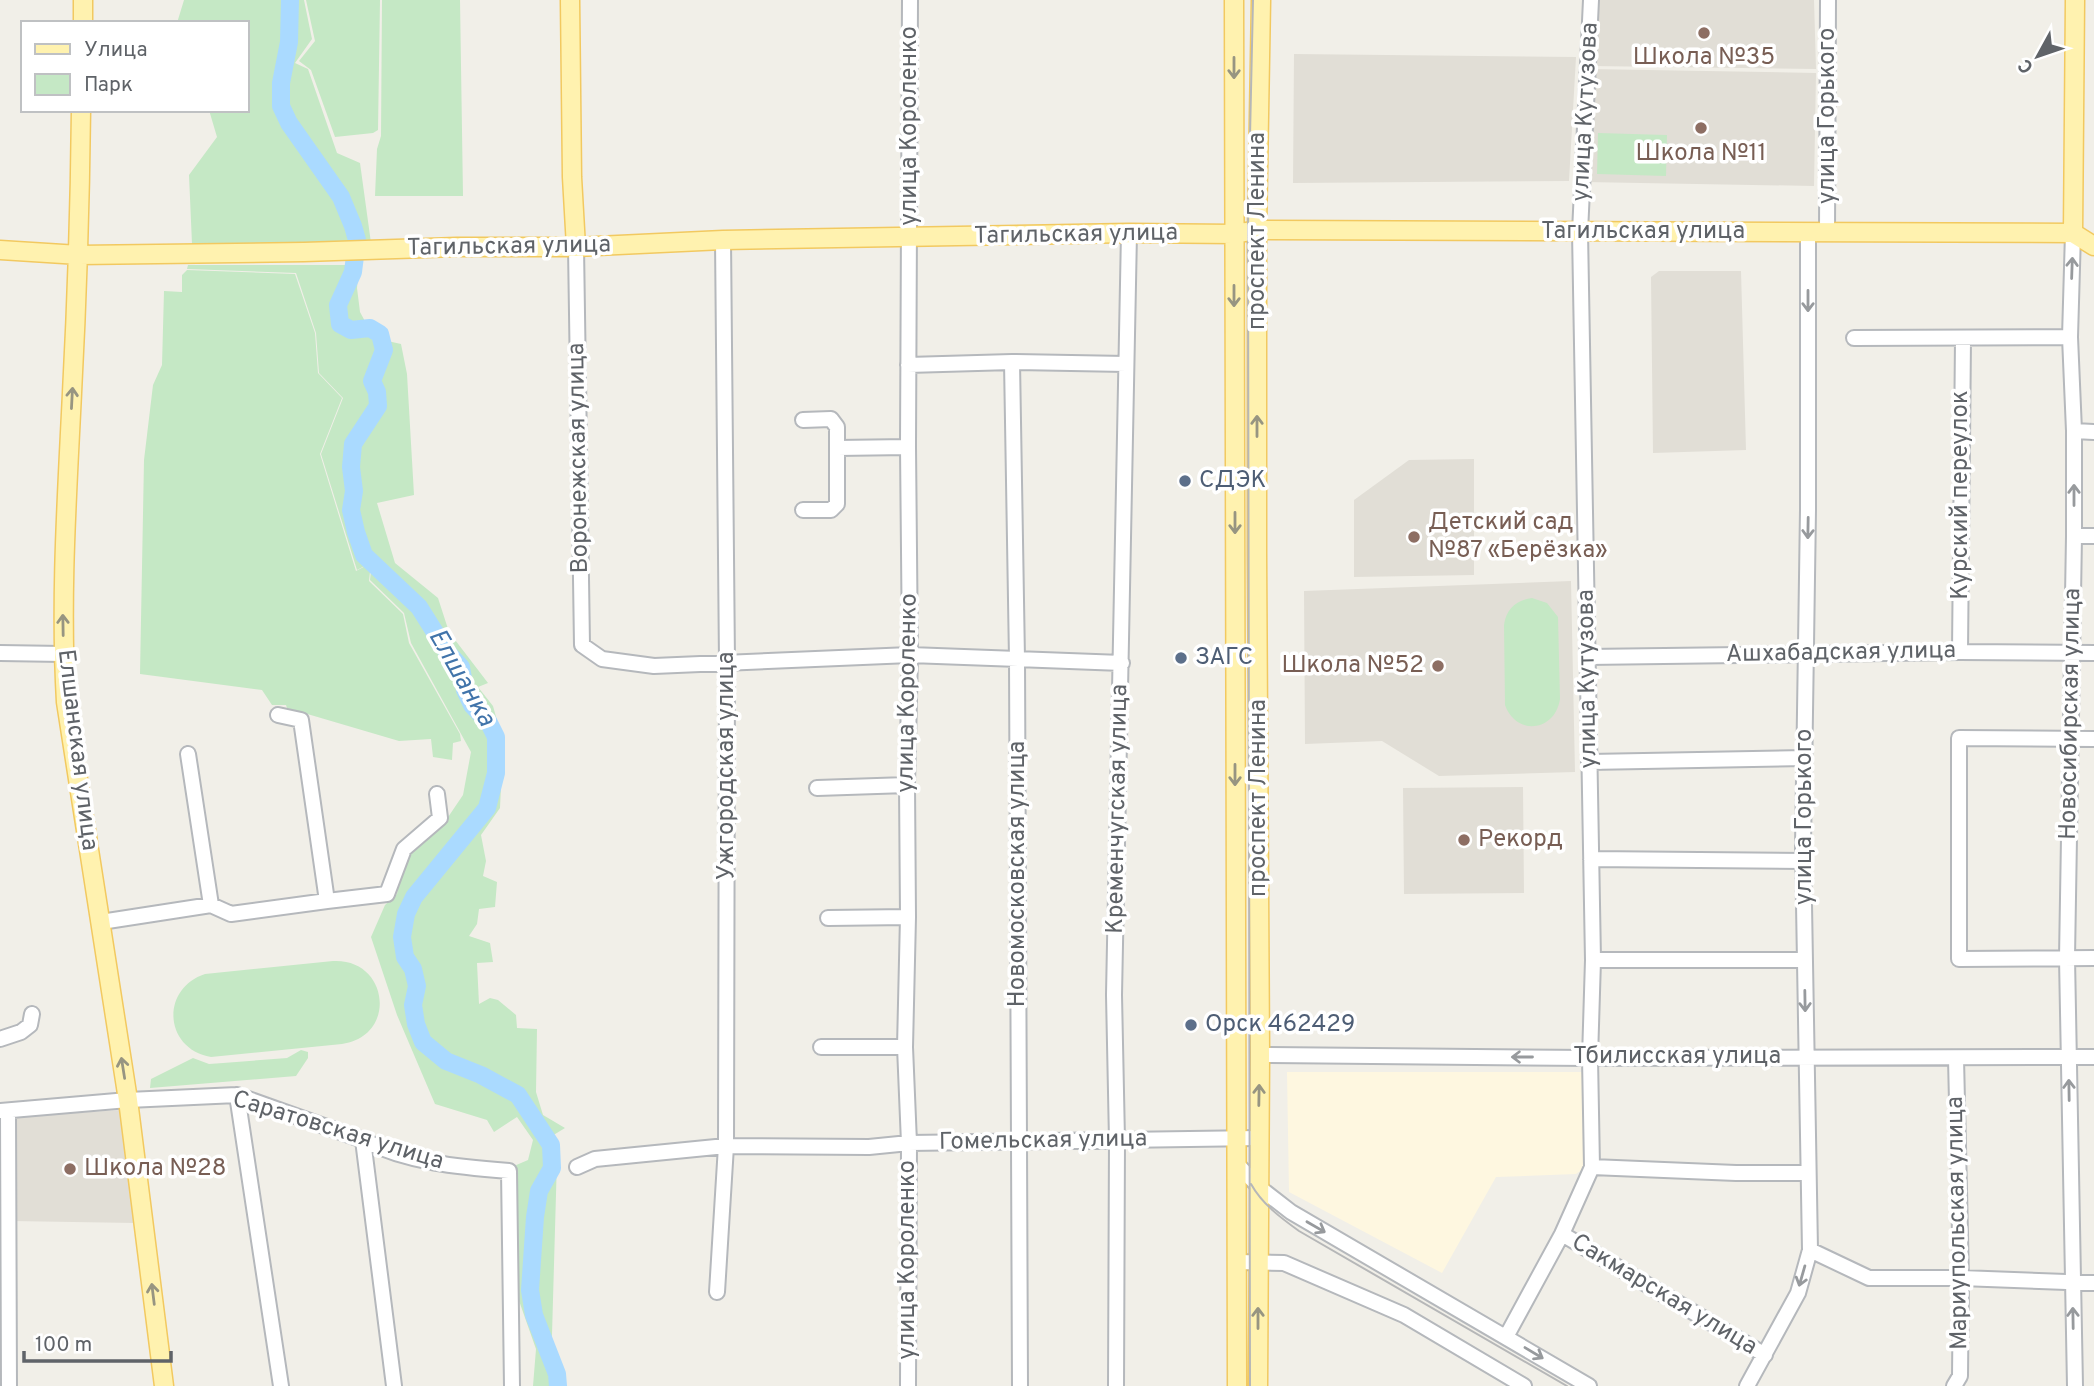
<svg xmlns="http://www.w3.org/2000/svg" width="2094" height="1386" font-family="Overpass,sans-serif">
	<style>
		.commercial { fill: #fef7e0 }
		.education { fill: #e1ded6 }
		.green { fill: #c5e8c5 }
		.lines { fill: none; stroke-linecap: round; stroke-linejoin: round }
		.river { stroke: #aadaff; stroke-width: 18 }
		.minor-casing { stroke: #b5b8bc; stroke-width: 18 }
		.major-casing { stroke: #f2c960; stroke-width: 21 }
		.minor { stroke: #fff; stroke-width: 14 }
		.major { stroke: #fff2af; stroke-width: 18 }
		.tram { stroke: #b6b7b8; stroke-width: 2 }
		.oneway { stroke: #979581 }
		.oneway2 { stroke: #979a9d }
		.education-dot { fill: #8d6e63; stroke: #fff; stroke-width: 2.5 }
		.service-dot { fill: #5c6f8a; stroke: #fff; stroke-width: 2.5 }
		.labels { text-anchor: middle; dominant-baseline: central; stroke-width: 7; stroke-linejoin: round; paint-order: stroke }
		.education-label { font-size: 24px; fill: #785e54; stroke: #fff; text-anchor: start }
		.street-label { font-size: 24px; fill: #5f6368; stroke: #fff }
		.service-label { font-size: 24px; fill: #4e5e75; stroke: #fff; text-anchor: start }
		.water-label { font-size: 26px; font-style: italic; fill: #4174aa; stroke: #fff }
	</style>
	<rect width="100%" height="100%" fill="#f1efe8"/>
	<path class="commercial" d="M1287,1072H1585L1587,1166L1576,1174L1496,1177L1442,1273L1289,1192Z"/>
	<path class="education" d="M1595,0H1814L1816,69L1590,66Z
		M1294,54L1576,57L1569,181L1293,183Z
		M1589,69L1816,73L1814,186L1585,182Z
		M1659,271H1741L1746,450L1653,453L1651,277Z
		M1474,459V575L1354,577V500L1409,460Z
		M1571,581L1575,772L1439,776L1382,741L1305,744L1304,591Z
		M1523,787L1524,893L1404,894L1403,788Z
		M121,1110L135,1223L11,1221L14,1117Z"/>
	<path class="green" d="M184,0H304L312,39L295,63L308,69L337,153L360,163L371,243L192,244L189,175L217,137L209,110H247V23H177Z
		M306,0H380L378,130L373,133L335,137L311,70L299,61L315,41Z
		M382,0H460L463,196H375L377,149L381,136Z
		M1598,133L1667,135L1666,176L1597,174Z
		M188,265H359L357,288L360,312L374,338L401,344L407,374L414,495L377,503L395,563L438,598L449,632L488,683L478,687L493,706L503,742L500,808L481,835L486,861L483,876L497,882L495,907L479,909L477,924L469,936L490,943L493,962L477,963L479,1004L490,998L498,1000L516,1015L517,1028L537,1029L536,1092L543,1115L565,1128L547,1139L548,1151L557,1159L551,1370L553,1386H533L536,1349L517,1295L514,1166L528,1160L533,1140L517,1117L494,1132L487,1120L435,1104L397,1015L371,937L385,905L397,894L400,877L409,856L440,829L463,795L471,752L411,643L404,613L370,580L372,562L357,570L321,454L343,398L319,373L316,333L296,273L187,269Z
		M187,270L295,274L315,333L318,373L342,398L320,454L356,571L371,563L369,581L403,614L409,643L460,734L461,741L453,743L452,760L433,757L431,739L399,741L287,708L286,705H272L262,690L140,674L144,460L153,385L162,365L164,291L182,292V275Z
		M1532,598L1547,603L1558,617L1560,699C1555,732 1516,736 1505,705L1504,625C1506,609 1516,600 1532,598Z
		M333,961C389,958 398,1036 342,1044L211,1057C164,1049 160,989 205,974Z
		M301,1050L308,1052V1058L296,1076L150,1088L151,1079L193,1058L209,1064L223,1063L287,1058Z"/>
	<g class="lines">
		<path class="river" d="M290,0L289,42L281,83V106L289,123L341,197L353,226L357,240L353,272L338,305L340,324L351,330L370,328L380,334L384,350L372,381L377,392L378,406L353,444L351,467L354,491L351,510L356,532L364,555L419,607L448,653L461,667L465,690L472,705L489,723L496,737V773L487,808L414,897L406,914L402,937L405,957L413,969L417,986L413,1005L416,1024L423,1042L446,1061L481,1075L518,1095L551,1145L552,1168L539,1191L535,1217L530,1290L534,1315L557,1374L558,1386"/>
		<defs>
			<path id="minor" d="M1827,233L1828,0
				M2073,233L2070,337L2074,431V536L2067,958L2075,1386
				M576,247L582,645L602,659L654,666L910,655L1122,663
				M1854,338L2070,337
				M1012,362L1017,659L1020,1386
				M908,365L1012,362L1126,364
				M2074,431L2094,432
				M837,448L908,447
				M803,510H831L837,504V427L831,419L803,420
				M2074,536H2094
				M1960,652L1963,339
				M0,653L63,654
				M1587,657L1960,652L2094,653
				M2094,739L1959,738V959L2094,958
				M188,754L211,905
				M1589,762L1805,758
				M817,788L907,785
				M1591,859L1804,861
				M327,901L387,894L404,849L440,818L437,794
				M828,918L908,917
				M101,922L211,905L231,914L327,901L301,720L278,715
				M1593,960H1805
				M0,1039L21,1032L30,1025L32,1014
				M821,1047H905
				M1260,1055L1590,1058L2094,1057
				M237,1095L281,1386
				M0,1111L128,1100L237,1095L363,1140C409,1163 459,1167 509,1171L512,1386
				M8,1111L9,1386
				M363,1140L394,1386
				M1236,1163L1260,1188L1291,1212L1589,1386
				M577,1167L595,1159L726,1146L869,1147L909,1143L1259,1138
				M1592,1167L1736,1173H1808
				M1562,1234L1765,1355
				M1810,1250L1869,1278H1961L2094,1283
				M1237,1262L1284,1263L1404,1315L1524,1386
				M717,1292L726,1146L727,662L723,240
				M1506,1337L1562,1234L1592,1167L1590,1058L1593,960L1580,232L1591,0
				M908,1386L909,1143L905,1047L908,917L907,785L910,655L908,447L910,0
				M1116,1386L1117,1140L1114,995L1129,233
				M1747,1386L1798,1293L1810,1250L1803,847L1808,510V233
				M1954,1386L1960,1376L1961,1278L1956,1058"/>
			<path id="major" d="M570,0L572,177L576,247
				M1234,0L1237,1386
				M83,23V0
				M81,110C80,205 77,299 72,393C67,497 60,598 66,702L128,1100L164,1386
				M2073,233L2075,0
				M2073,233L2094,246
				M0,250L79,255L304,252L457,247H576L723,240L1129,233L1234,234L1257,230L2073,233
				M1258,1386L1260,1055L1257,553V230L1261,0"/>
		</defs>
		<use href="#minor" class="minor-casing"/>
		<use href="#major" class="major-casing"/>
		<use href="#minor" class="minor"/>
		<use href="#major" class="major"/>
		<path class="tram" d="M1251,1184C1262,1204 1281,1218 1299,1231L1567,1386
			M1250,1386L1248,227L1253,0"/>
	</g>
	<defs><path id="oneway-shaft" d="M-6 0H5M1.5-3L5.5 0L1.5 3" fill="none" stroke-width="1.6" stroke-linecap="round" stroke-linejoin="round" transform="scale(1.75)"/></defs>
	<g class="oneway">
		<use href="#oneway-shaft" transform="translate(1234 68) rotate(90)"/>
		<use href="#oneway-shaft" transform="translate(1234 296) rotate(90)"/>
		<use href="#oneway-shaft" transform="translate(72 398) rotate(-87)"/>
		<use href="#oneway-shaft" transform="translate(1257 426) rotate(-90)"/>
		<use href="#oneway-shaft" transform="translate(1235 523) rotate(90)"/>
		<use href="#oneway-shaft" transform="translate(63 625) rotate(-91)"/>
		<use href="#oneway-shaft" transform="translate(1235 775) rotate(90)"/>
		<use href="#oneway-shaft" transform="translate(123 1068) rotate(-99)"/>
		<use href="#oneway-shaft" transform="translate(1259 1095) rotate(-89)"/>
		<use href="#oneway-shaft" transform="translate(153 1294) rotate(-97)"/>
		<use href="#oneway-shaft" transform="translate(1258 1318) rotate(-90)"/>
	</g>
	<g class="oneway2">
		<use href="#oneway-shaft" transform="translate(2072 268) rotate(-88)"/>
		<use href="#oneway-shaft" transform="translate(1808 301) rotate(90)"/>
		<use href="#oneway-shaft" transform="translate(2074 495) rotate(-90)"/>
		<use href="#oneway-shaft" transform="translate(1808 528) rotate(91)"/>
		<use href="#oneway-shaft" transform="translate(1805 1001) rotate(89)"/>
		<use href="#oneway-shaft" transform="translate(1522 1057) rotate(-180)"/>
		<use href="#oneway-shaft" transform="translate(2069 1090) rotate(-91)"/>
		<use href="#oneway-shaft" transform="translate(1316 1227) rotate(30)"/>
		<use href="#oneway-shaft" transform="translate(1802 1276) rotate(106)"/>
		<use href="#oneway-shaft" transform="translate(2073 1318) rotate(-91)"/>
		<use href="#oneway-shaft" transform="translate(1534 1353) rotate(31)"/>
	</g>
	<g class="education-dot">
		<circle cx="1704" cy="33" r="7"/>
		<circle cx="1701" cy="128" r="7"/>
		<circle cx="1414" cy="537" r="7"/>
		<circle cx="1438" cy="666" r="7"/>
		<circle cx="1464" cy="840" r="7"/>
		<circle cx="70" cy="1169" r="7"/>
	</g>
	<g class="service-dot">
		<circle cx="1185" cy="481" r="7"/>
		<circle cx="1181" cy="658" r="7"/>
		<circle cx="1191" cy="1025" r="7"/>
	</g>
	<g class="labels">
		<g class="education-label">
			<text x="1704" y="58" text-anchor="middle">Школа №35</text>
			<text x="1701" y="154" text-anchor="middle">Школа №11</text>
			<text x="1428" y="523">Детский сад<tspan x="1428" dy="28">№87 «Берёзка»</tspan></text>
			<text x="1424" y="666" text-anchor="end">Школа №52</text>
			<text x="1478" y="840">Рекорд</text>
			<text x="84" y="1169">Школа №28</text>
		</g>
		<g class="street-label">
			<text transform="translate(1586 112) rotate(-87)">улица Кутузова</text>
			<text transform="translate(1828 116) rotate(-90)">улица Горького</text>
			<text transform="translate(910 126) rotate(-90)">улица Короленко</text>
			<text transform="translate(1258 231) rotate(-90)">проспект Ленина</text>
			<text x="1643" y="232">Тагильская улица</text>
			<text transform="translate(1076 235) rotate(-1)">Тагильская улица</text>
			<text transform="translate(509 247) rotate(-1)">Тагильская улица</text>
			<text transform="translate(579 458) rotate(-91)">Воронежская улица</text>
			<text transform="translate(1961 495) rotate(-90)">Курский переулок</text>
			<text transform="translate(1841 653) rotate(-1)">Ашхабадская улица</text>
			<text transform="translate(1588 679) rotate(-91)">улица Кутузова</text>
			<text transform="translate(908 693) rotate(-89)">улица Короленко</text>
			<text transform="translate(2071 714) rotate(-89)">Новосибирская улица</text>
			<text transform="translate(77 750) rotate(83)">Елшанская улица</text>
			<text transform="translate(727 766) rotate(-90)">Ужгородская улица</text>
			<text transform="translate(1259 798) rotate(-90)">проспект Ленина</text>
			<text transform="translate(1118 809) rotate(-89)">Кременчугская улица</text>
			<text transform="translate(1805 817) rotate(-90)">улица Горького</text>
			<text transform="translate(1018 874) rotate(-90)">Новомосковская улица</text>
			<text x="1677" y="1057">Тбилисская улица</text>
			<text transform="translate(338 1131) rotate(17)">Саратовская улица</text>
			<text transform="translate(1043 1141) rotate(-1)">Гомельская улица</text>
			<text transform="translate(1958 1223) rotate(-91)">Мариупольская улица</text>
			<text transform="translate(908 1260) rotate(-90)">улица Короленко</text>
			<text transform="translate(1664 1295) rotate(31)">Сакмарская улица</text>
		</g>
		<g class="service-label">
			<text x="1199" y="481">СДЭК</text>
			<text x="1195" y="658">ЗАГС</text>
			<text x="1205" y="1025">Орск 462429</text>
		</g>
		<g class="water-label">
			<text transform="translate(461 678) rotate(60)">Елшанка</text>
		</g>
	</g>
	<rect x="21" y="21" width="228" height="91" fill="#ffffff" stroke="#bfc1c3" stroke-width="2"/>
	<rect x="35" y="44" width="35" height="10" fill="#fff2af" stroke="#bfc1c3" stroke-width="2"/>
	<text x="84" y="56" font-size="21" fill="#5f6368">Улица</text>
	<rect x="35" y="74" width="35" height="21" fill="#c5e8c5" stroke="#bfc1c3" stroke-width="2"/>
	<text x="84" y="91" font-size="21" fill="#5f6368">Парк</text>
	<g transform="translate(2038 56) rotate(230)" stroke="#ffffff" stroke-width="5" paint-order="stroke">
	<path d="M0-5L12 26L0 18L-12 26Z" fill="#5f6368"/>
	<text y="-10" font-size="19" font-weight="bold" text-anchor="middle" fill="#5f6368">С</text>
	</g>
	<path d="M24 1351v10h147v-10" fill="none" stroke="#5f6368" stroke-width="3.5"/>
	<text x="35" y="1351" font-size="21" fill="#5f6368" stroke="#ffffff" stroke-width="5" paint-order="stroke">100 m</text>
</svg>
